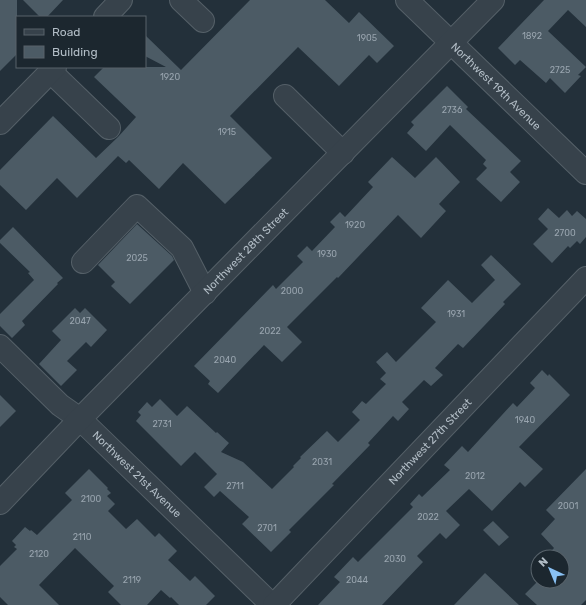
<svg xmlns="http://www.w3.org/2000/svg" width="586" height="605" font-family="Rubik,sans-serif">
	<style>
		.building { fill: #4c5b65 }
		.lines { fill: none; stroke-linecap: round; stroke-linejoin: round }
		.minor-casing { stroke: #556068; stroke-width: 24 }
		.minor { stroke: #37424b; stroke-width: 22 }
		.labels { text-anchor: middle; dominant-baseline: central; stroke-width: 3; stroke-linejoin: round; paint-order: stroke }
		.number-label { font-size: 9px; fill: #98a4ae }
		.street-label { font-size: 11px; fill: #b2bdc6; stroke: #1c272f }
	</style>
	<rect width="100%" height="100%" fill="#23303a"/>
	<path class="building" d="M0,0H17V54L0,71Z
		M23,0H63L47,17H40Z
		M250,0H325L349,23L359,12L394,46L377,63L369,55L339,86L298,47L230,116L272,158L225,204L183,163L159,189L129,160L126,163L118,156L77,198L57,178L26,210L0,185V170L53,116L96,158L118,137L136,117L94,77L104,67H166L145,56V35L181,70Z
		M544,0H586V27L568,10L548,31L586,67L578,75L581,76L565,93L550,78L546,83L520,60L515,65L498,48Z
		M447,86L468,107L466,109L521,161L510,172L520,182L501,202L476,179L487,168L483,164L486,160L450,125L426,151L407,133L414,125L411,122Z
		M392,157L415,178L436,157L460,182L439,204L446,211L421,238L398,215L338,278L337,277L287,327L302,342L282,362L264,345L218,393L208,384L210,381L194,366L273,285L276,289L303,262L297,256L307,246L312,251L335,227L330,222L340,212L345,217L373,187L368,182Z
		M548,208L559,218L567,210L572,216L577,211L586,219V237L580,244L577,241L570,248L568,246L552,263L533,244L548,229L538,219Z
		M137,224L172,256L174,260L130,304L111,286L115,282L98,265Z
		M13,227L63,278L57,283L58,284L22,321L25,325L12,338L0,326V314L34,280L28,273L30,272L0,243V240Z
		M491,255L521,284L503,302L505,304L463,348L458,344L435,368L443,375L431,386L424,380L402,402L409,409L398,421L393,416L368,443L370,445L332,484L334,485L289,530L291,532L271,552L242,524L249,517L220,491L214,497L204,487L217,474L195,452L181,466L136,421L141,415L138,412L147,402L152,407L160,399L177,416L187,406L216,433L217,432L229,443L221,452L243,462L272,489L294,467L293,466L301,458L300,457L327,431L338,442L360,420L352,412L362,401L366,404L386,384L380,379L386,373L376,362L387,352L396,362L436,322L421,308L448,280L472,303L495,280L481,265Z
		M75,308L80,313L85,308L107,330L91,347L86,342L67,361L77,370L61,386L39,364L61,340L52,331Z
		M542,370L548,376L549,374L570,395L519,447L543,469L525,487L520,482L492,511L469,489L446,511L460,525L446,539L440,533L417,556L423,562L382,605H318L340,582L334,577L353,557L358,562L413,507L410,504L419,494L422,497L450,470L444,465L462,446L468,452L513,403L517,407L535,388L530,383Z
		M0,395L16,411L0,427Z
		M89,469L108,488L107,489L111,493L107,496L115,504L108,511L126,529L137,519L155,537L159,533L177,551L168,560L190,581L195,576L215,596L206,605H179L171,597L170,598L161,590L147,605H121L108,592L114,586L75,548L39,585L59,605H8L0,597V566L17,549L14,547L16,545L12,541L25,527L30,531L31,530L37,535L72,500L65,493Z
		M586,469V600L581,605H537L525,594L538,581H562V557H546L554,548L541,534L555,519L546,510Z
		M493,521L509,537L499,546L483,530Z
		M485,573L519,605H454Z"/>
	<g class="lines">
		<defs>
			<g id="minor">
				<path d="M181,0L203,21"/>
				<path id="s1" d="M407,0L586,173"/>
				<path d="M105,17L121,0"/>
				<path d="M51,72L109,128"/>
				<path d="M285,96L343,153"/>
				<path d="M0,123L55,67"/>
				<path d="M83,262L137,206L182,248L205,293"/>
				<path id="s2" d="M0,346L60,405L80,419L272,605"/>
				<path id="s3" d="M0,503L80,419L493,0"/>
				<path id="s4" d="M274,605L586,278"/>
			</g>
		</defs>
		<use href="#minor" class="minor-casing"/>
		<use href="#minor" class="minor"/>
	</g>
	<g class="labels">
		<g class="number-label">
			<text x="532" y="36">1892</text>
			<text x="367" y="38">1905</text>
			<text x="560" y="70">2725</text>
			<text x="170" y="77">1920</text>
			<text x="452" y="110">2736</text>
			<text x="227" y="132">1915</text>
			<text x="355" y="225">1920</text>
			<text x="565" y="233">2700</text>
			<text x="327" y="254">1930</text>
			<text x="137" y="258">2025</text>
			<text x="292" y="291">2000</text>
			<text x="456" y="314">1931</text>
			<text x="80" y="321">2047</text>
			<text x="270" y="331">2022</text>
			<text x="225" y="360">2040</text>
			<text x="525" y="420">1940</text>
			<text x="162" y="424">2731</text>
			<text x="322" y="462">2031</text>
			<text x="475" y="476">2012</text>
			<text x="235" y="486">2711</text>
			<text x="91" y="499">2100</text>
			<text x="568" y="506">2001</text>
			<text x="428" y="517">2022</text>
			<text x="267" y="528">2701</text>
			<text x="82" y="537">2110</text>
			<text x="39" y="554">2120</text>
			<text x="395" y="559">2030</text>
			<text x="132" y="580">2119</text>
			<text x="357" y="580">2044</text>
		</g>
		<g class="street-label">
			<text stroke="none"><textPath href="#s1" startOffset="124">Northwest 19th Avenue</textPath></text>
			<text stroke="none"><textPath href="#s3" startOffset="352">Northwest 28th Street</textPath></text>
			<text stroke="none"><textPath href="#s4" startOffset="226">Northwest 27th Street</textPath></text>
			<text stroke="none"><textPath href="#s2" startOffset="188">Northwest 21st Avenue</textPath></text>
		</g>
	</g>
	<rect x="16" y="16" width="130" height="52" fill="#1c272f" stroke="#58636b"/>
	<rect x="24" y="29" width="20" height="6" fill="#37424b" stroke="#58636b"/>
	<text x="52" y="36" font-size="12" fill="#b2bdc6">Road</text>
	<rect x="24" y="46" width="20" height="12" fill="#4c5b65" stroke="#58636b"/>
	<text x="52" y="56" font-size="12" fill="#b2bdc6">Building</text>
	<g transform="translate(550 569) rotate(316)"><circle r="19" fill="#1c272f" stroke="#58636b"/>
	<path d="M0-3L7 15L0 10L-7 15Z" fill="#89c1f4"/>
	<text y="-6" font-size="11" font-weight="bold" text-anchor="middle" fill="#b2bdc6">N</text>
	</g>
</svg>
